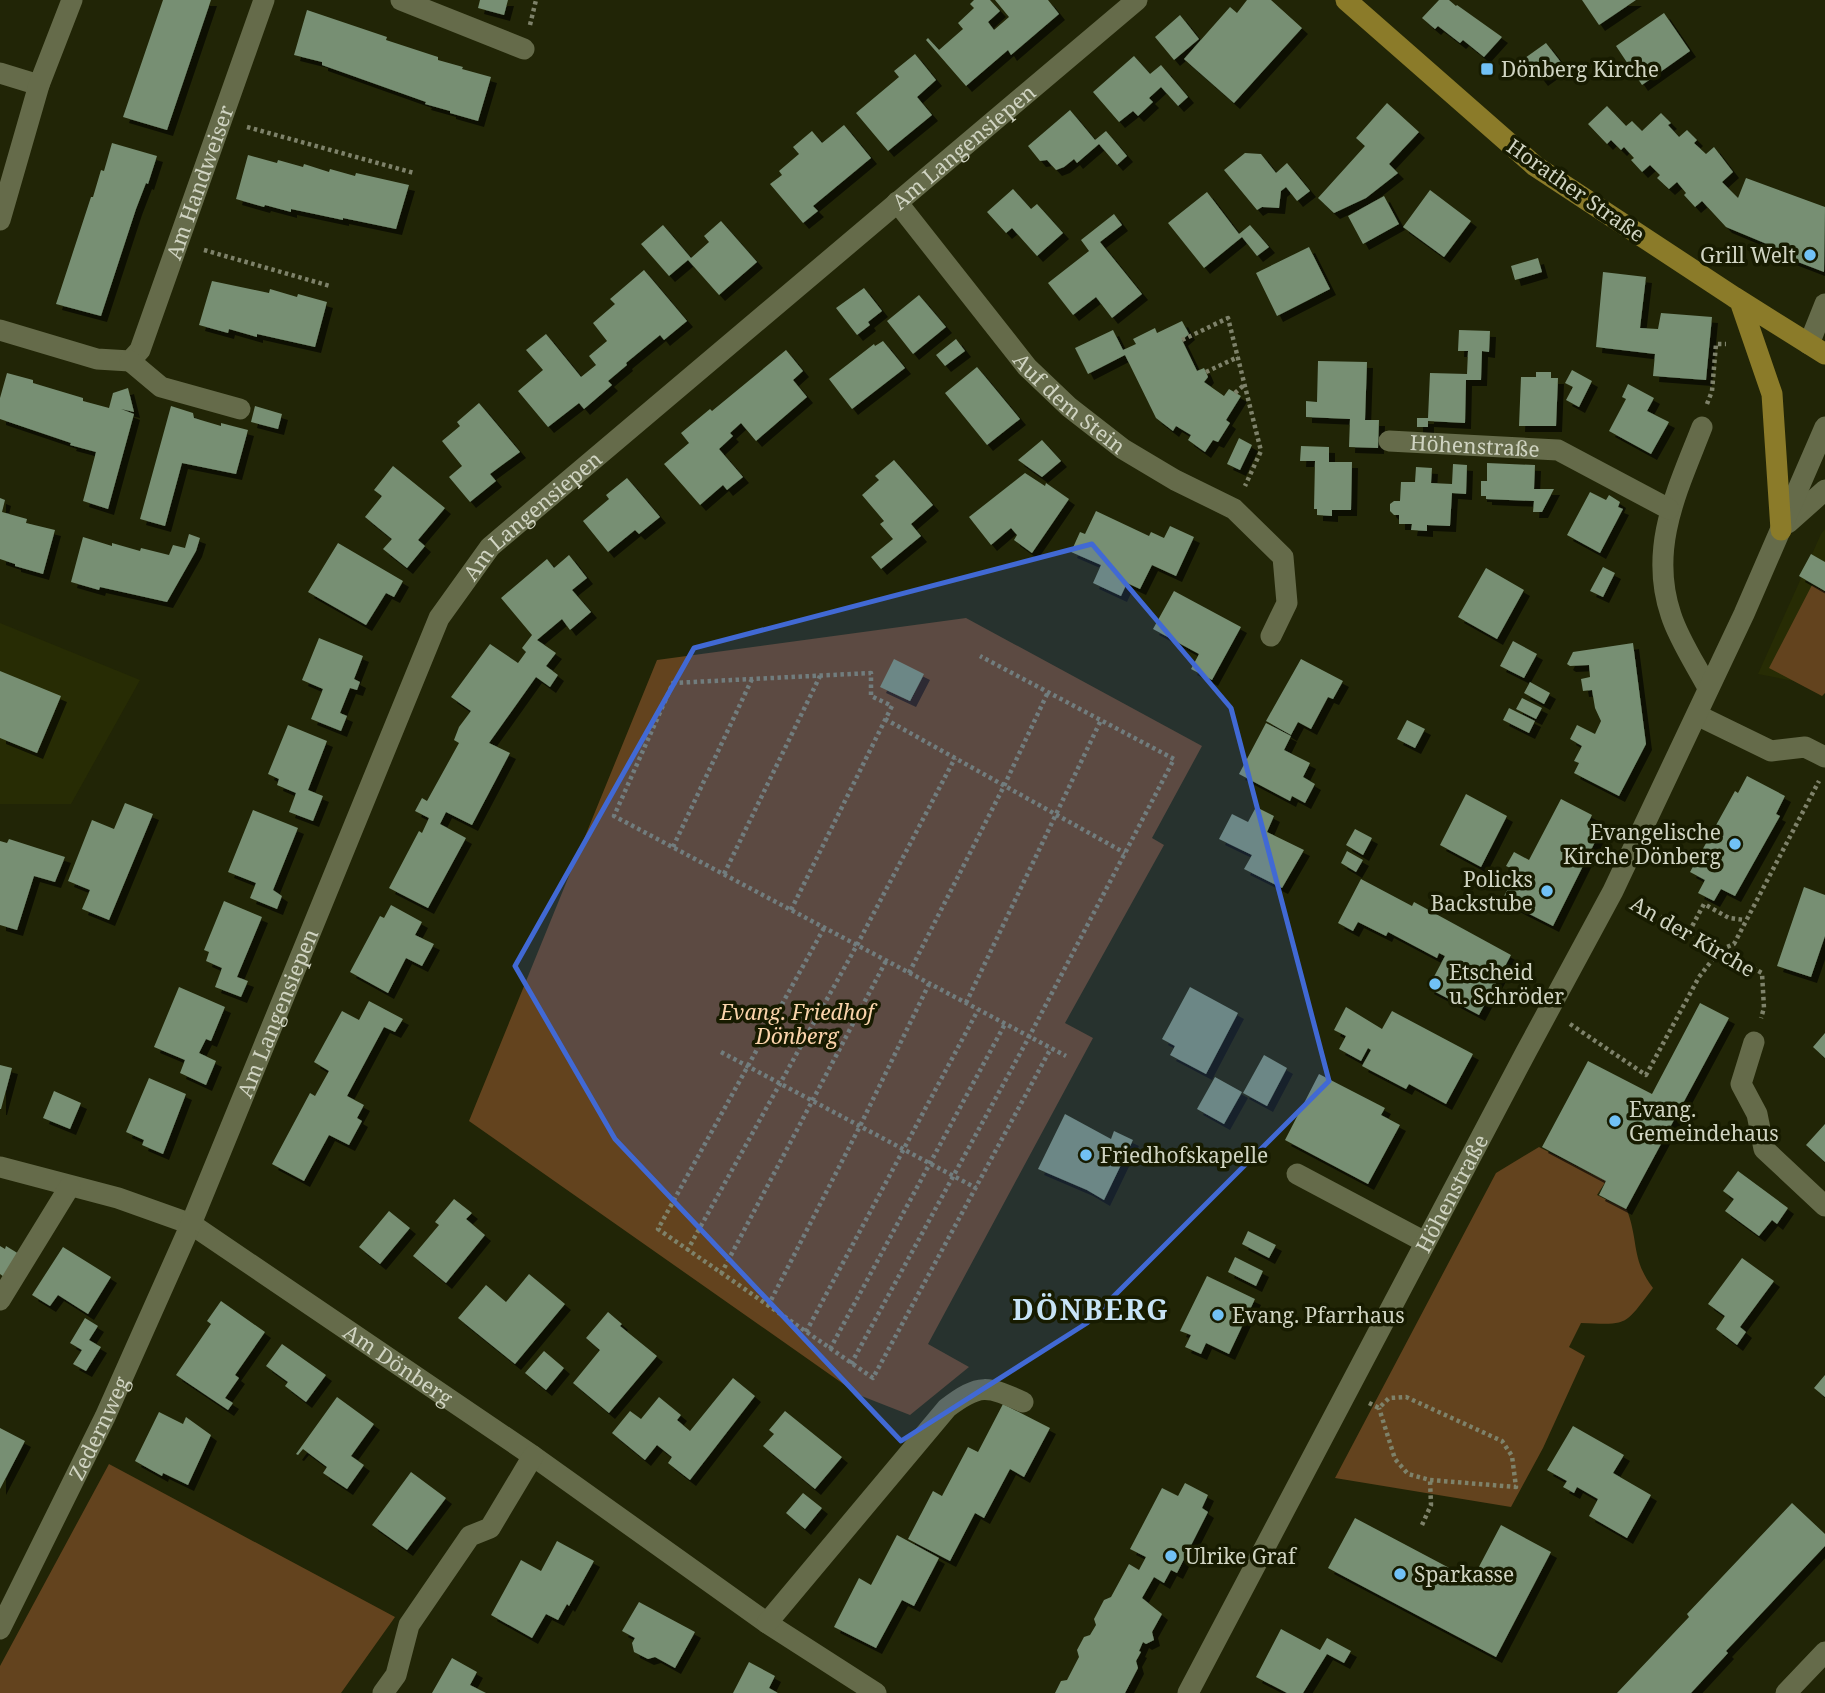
<svg xmlns="http://www.w3.org/2000/svg" width="1825" height="1693" font-family="'Noto Serif',serif">
	<style>
		.built { fill: #272c04 }
		.green { fill: #63431e }
		.building { fill: #778f73; filter: url(#shadow) }
		.lines { fill: none; stroke-linecap: round; stroke-linejoin: round }
		.path { stroke: #7e826a; stroke-width: 4.5; stroke-dasharray: 3.5 3.5; stroke-linecap: butt }
		.minor { stroke: #656b4a; stroke-width: 21 }
		.major { stroke: #8b7b29; stroke-width: 21 }
		.marked { fill: #4169d4; fill-opacity: 0.2; stroke: #4169d4; stroke-width: 5; stroke-linejoin: round }
		.poi-dot { fill: #71c1f5; stroke: #171b00; stroke-width: 2.5 }
		.labels { text-anchor: middle; dominant-baseline: central; stroke-width: 7; stroke-linejoin: round; paint-order: stroke }
		.poi-label { font-size: 21px; fill: #d0d4c2; stroke: #171b00; text-anchor: start }
		.street-label { font-size: 21px; fill: #d0d4c2; stroke: #171b00 }
		.park-label { font-size: 21px; font-style: italic; fill: #fbd4ab; stroke: #171b00 }
		.district-label { font-size: 28px; font-weight: bold; letter-spacing: 2px; fill: #c7e3f6; stroke: #171b00 }
	</style>
	<defs>
		<filter id="shadow"><feDropShadow dx="6" dy="6" stdDeviation="0" flood-color="#0009"/></filter>
	</defs>
	<rect width="100%" height="100%" fill="#212506"/>
	<path class="built" d="M1825,529V687L1758,674L1821,534Z
		M0,623L140,680L71,804H0Z"/>
	<path class="green" d="M1812,585L1825,592V693L1822,696L1769,668Z
		M966,618L1202,746L1152,838L1164,845L1065,1023L1093,1038L928,1344L969,1367L910,1415L859,1395L469,1121L657,660Z
		M1539,1147L1606,1181L1597,1195L1627,1210C1639,1242 1631,1259 1653,1288C1624,1326 1629,1325 1581,1323L1569,1347L1585,1356L1543,1448L1511,1507L1335,1478L1496,1173Z
		M109,1464L395,1617L341,1693H0V1666Z"/>
	<path class="building" d="M163,0H211L167,130L123,117Z
		M480,0H508L504,15L478,8Z
		M974,0H990L1000,11L988,22L994,30L1009,17L995,0H1048L1059,14L1011,55L1008,50L966,86L926,40L928,38L939,50L963,29L958,23L974,8L970,4Z
		M1247,0H1271L1302,28L1234,103L1184,59L1230,7L1237,13Z
		M1439,0H1449L1456,6L1457,5L1502,37L1484,57L1463,40L1460,43L1438,26L1435,29L1422,18Z
		M1582,0H1636L1599,25Z
		M307,10L387,37L386,40L438,57V60L463,67L462,69L491,77L478,121L450,113V111L425,104L426,102L322,65V62L294,55Z
		M1664,13L1690,51L1642,85L1616,46Z
		M1180,15L1199,39L1174,60L1155,37Z
		M1546,43L1563,65L1542,80L1525,58Z
		M915,54L936,80L917,97L932,115L888,151L856,113L899,77L894,71Z
		M1134,56L1150,74L1161,65L1188,97L1178,106L1161,87L1149,98L1153,102L1138,116L1133,111L1119,122L1093,92Z
		M1387,103L1419,132L1389,164L1398,173L1366,198L1334,213L1318,198L1365,146L1356,138Z
		M1607,106L1626,126L1632,121L1642,131L1661,113L1671,123L1668,125L1679,137L1687,130L1697,140L1694,143L1706,154L1714,147L1733,172L1722,182L1738,198L1746,178L1825,207L1824,272L1772,252L1774,247L1726,227L1702,201L1695,207L1684,195L1686,193L1677,182L1669,189L1657,178L1660,175L1650,165L1642,172L1631,160L1634,158L1624,147L1621,150L1611,140L1607,144L1588,124Z
		M1070,110L1095,140L1106,131L1127,156L1117,165L1099,144L1077,163L1074,159L1064,167L1056,170L1047,160L1040,161L1028,146Z
		M844,125L871,158L813,206L818,211L803,223L770,184L782,175L779,171L799,154L793,147L812,131L822,143Z
		M112,143L157,156L148,184L146,183L136,209L101,316L56,304L91,197H93L101,170L104,171Z
		M1245,153L1261,154L1276,173L1287,163L1310,191L1297,201L1286,187L1281,191L1279,208L1262,207L1257,210L1224,170Z
		M248,155L277,163L278,160L303,167L304,164L329,172L330,169L355,176L356,173L409,185L396,229L343,218V220L291,209V212L265,205L264,207L236,199Z
		M1013,189L1031,209L1037,204L1063,233L1037,256L1012,228L1006,233L987,212Z
		M1430,190L1471,221L1444,257L1403,227Z
		M1207,192L1239,234L1250,225L1269,247L1257,256L1242,237L1204,268L1168,223Z
		M1384,196L1399,224L1363,244L1348,216Z
		M1114,214L1122,225L1100,242L1142,294L1112,318L1096,297L1073,315L1048,283L1089,251L1081,240Z
		M721,221L757,262L719,295L688,260L669,276L641,244L663,225L691,258L709,242L704,236Z
		M1309,247L1330,289L1277,316L1256,273Z
		M1538,258L1542,272L1515,280L1511,266Z
		M644,270L687,321L664,340L660,335L626,363L627,365L608,381L612,385L584,409L579,403L548,427L518,391L543,370L526,350L546,334L581,377L596,365L589,356L607,341L593,323L615,304L610,299Z
		M1603,272L1646,277L1640,328L1658,329L1661,313L1712,317L1706,380L1653,376L1655,354L1596,347Z
		M212,281L269,293L270,289L297,297L298,294L327,302L315,347L257,334V337L229,329L228,333L199,325Z
		M864,288L882,311L868,322L870,325L857,335L836,308Z
		M919,295L946,327L913,354L887,321Z
		M1182,321L1189,334L1182,340L1197,371L1204,368L1206,372L1208,377L1204,382L1224,396L1229,389L1241,396L1226,420L1230,423L1218,442L1213,440L1205,452L1188,440L1191,435L1176,426L1173,431L1156,418L1125,355L1088,374L1075,348L1113,330L1123,350L1136,344L1133,339L1155,328L1157,333Z
		M1459,330L1490,331L1489,352L1482,351L1481,380H1466L1465,423L1428,421V427H1417V418H1428L1430,373L1467,374L1468,351H1458Z
		M956,339L965,351L945,366L936,355Z
		M883,341L905,368L852,409L829,379L874,344L875,346Z
		M786,350L803,371L793,380L807,397L756,441L741,423L730,433L733,436L719,449L743,477L727,490L723,485L700,505L664,464L689,443L681,433L710,409L712,411Z
		M1318,361L1367,362L1365,420H1379L1378,448L1349,447L1350,419L1306,417V401L1317,402Z
		M977,367L1020,419L987,445L945,393Z
		M1572,370L1592,381L1579,407L1566,400L1573,387L1565,383Z
		M1536,372H1551V378H1558L1556,426H1519L1521,377H1536Z
		M7,373L33,380V383L83,398V401L109,408L113,393L128,388L134,412L121,409L134,414L108,509L83,501L96,452L70,445L71,443L0,419V398Z
		M1628,384L1654,398L1647,411L1669,422L1651,454L1609,431L1626,399L1622,397Z
		M479,403L520,452L490,474L496,481L470,502L449,477L462,466L442,441L460,426L457,422Z
		M171,406L193,413L194,418L221,426V423L248,430L236,474L182,463L165,526L140,519Z
		M255,406L282,414L278,429L251,422Z
		M1239,438L1252,445L1240,470L1227,464Z
		M1042,440L1061,461L1042,477L1018,460Z
		M1301,446L1329,447V462H1352L1351,510H1332V516L1317,515V509H1314L1315,461H1300Z
		M894,460L933,505L911,524L921,536L881,569L871,557L893,539L880,524L884,521L862,495L879,480L875,476Z
		M1487,463L1535,465L1534,489H1554L1542,512H1533L1534,501L1486,499V496H1481V481H1487Z
		M1453,464L1467,465L1466,494L1452,493L1450,526L1427,525V531L1411,530L1412,524H1399V515H1394L1390,511V504L1394,501H1400L1401,482H1415L1416,467L1432,468L1431,483L1452,484Z
		M393,466L445,508L418,540L425,546L407,568L383,549L392,539L365,517L382,496L374,490Z
		M1025,473L1045,486L1046,483L1069,499L1032,553L1014,540L1017,535L1011,528L991,545L969,517Z
		M627,478L660,517L639,534L635,530L608,552L583,521L609,499L606,495Z
		M1590,492L1606,500L1609,495L1620,502L1618,507L1623,509L1600,553L1567,535Z
		M0,498L5,500L2,512L27,519L26,523L55,530L43,574L15,566V564L0,559Z
		M1096,511L1149,536L1151,532L1164,538L1170,526L1194,537L1176,576L1152,565L1140,589L1127,583L1121,596L1093,583L1101,565L1071,552L1080,532L1085,534Z
		M189,534L200,538L196,551L167,602L100,587L99,590L71,582L83,537L112,546V543L140,551L141,548L169,555L173,545L185,548Z
		M338,543L403,581L394,597L386,593L366,625L308,592Z
		M1811,554L1825,562V591L1799,576Z
		M569,555L587,578L572,590L591,612L570,630L562,619L537,640L556,653L546,666L558,675L550,687L536,677L489,743L510,753L472,825L446,812L440,824L466,838L428,908L389,888L419,831L422,833L429,818L415,811L422,798L427,801L459,743L454,740L459,727L471,711L451,697L490,644L518,663L526,652L522,648L532,635L501,598L547,559L554,568Z
		M1603,567L1615,573L1603,597L1590,591Z
		M1486,568L1524,590L1497,639L1458,617Z
		M1174,591L1241,627L1212,680L1191,669L1199,654L1153,629Z
		M319,638L363,656L354,679L360,682L357,690L350,688L340,713L347,716L341,731L311,719L323,689L302,680Z
		M1513,641L1537,654L1524,678L1500,666Z
		M1633,643L1646,744L1619,796L1574,773L1579,763L1574,761L1582,746L1570,739L1577,725L1595,734L1601,721L1595,708L1592,690L1583,691L1581,679L1590,677L1589,665L1570,666L1567,664L1573,652Z
		M894,659L924,674L910,701L880,687Z
		M1301,659L1343,681L1333,699L1328,697L1311,729L1298,722L1291,735L1266,721Z
		M0,671L61,696L37,753L0,738Z
		M1530,682L1550,693L1544,704L1524,693Z
		M1522,698L1542,708L1536,719L1516,709Z
		M1509,708L1535,721L1529,733L1503,720Z
		M1407,720L1425,729L1415,748L1397,739Z
		M1266,723L1291,736L1284,750L1310,763L1303,777L1315,784L1305,803L1292,796L1290,801L1239,774Z
		M288,725L327,741L308,790L323,796L313,821L289,812L296,793L277,785L279,779L268,774Z
		M1747,776L1785,796L1776,814L1780,816L1735,896L1721,889L1714,901L1698,893L1705,880L1690,872L1735,791L1738,793Z
		M1466,794L1507,816L1481,867L1440,845Z
		M1561,799L1592,815L1587,825L1600,832L1553,926L1502,900L1517,871L1506,866L1514,852L1529,860Z
		M125,803L153,814L109,920L82,909L90,890L68,881L92,820L114,829Z
		M1256,807L1274,816L1267,832L1304,850L1282,888L1244,869L1252,855L1219,839L1232,814L1248,822Z
		M253,810L298,828L273,890L282,896L277,909L250,898L256,883L228,872Z
		M1355,829L1372,838L1363,855L1346,845Z
		M9,839L65,857L55,882L34,876L17,930L0,925V841L7,843Z
		M1347,851L1363,860L1356,872L1341,863Z
		M1361,879L1412,906L1414,902L1511,955L1479,1015L1428,988L1445,956L1439,953L1437,958L1388,932L1386,936L1358,922L1353,931L1338,923Z
		M1804,887L1825,895V936L1811,977L1777,966Z
		M224,901L262,917L237,977L248,981L241,997L215,987L222,968L206,961L209,952L204,950Z
		M391,905L422,922L415,935L434,944L422,966L406,958L388,993L350,972L380,916L384,918Z
		M179,987L225,1007L211,1041L206,1039L199,1053L216,1061L206,1085L180,1073L185,1060L154,1047Z
		M1190,987L1238,1013L1206,1074L1170,1055L1175,1046L1162,1039Z
		M369,1001L403,1019L395,1032L384,1027L347,1096L364,1105L357,1118L362,1121L349,1145L329,1135L304,1181L272,1164L310,1093L315,1096L329,1071L314,1062L342,1011L359,1020Z
		M1700,1003L1729,1018L1626,1209L1599,1195L1606,1181L1542,1147L1588,1061L1652,1094Z
		M1346,1007L1382,1029L1392,1011L1473,1054L1446,1104L1409,1084L1406,1089L1362,1066L1371,1050L1368,1048L1361,1061L1339,1049L1346,1036L1334,1030Z
		M1825,1033V1058L1813,1047Z
		M1264,1055L1287,1068L1267,1106L1243,1093Z
		M0,1065L12,1068L1,1109H0Z
		M1319,1074L1385,1108L1381,1115L1400,1125L1368,1184L1285,1140Z
		M1215,1077L1242,1092L1224,1124L1197,1109Z
		M149,1078L186,1094L163,1154L142,1145L144,1140L126,1132Z
		M54,1091L81,1103L70,1129L43,1118Z
		M1065,1114L1111,1139L1114,1131L1133,1140L1104,1200L1087,1190L1038,1169Z
		M1825,1124V1162L1806,1145Z
		M1738,1171L1788,1208L1777,1224L1772,1220L1759,1236L1725,1211L1734,1199L1723,1191Z
		M454,1199L472,1213L466,1219L485,1235L446,1283L413,1256L439,1225L435,1222Z
		M389,1211L410,1228L380,1264L359,1247Z
		M1248,1231L1276,1245L1269,1258L1242,1244Z
		M0,1246L5,1249L6,1246L19,1254L4,1277L0,1274Z
		M63,1247L111,1277L88,1314L58,1295L50,1306L32,1295Z
		M1235,1257L1263,1271L1256,1286L1228,1272Z
		M1742,1258L1774,1281L1740,1327L1746,1332L1737,1345L1716,1329L1725,1316L1708,1304Z
		M529,1274L565,1304L515,1364L458,1318L486,1285L506,1302Z
		M1207,1276L1255,1299L1229,1354L1206,1343L1201,1354L1185,1347L1191,1335L1180,1331Z
		M221,1301L265,1332L235,1375L239,1378L225,1398L233,1403L228,1410L176,1375L211,1324L207,1321Z
		M608,1312L622,1324L620,1326L657,1356L609,1413L573,1383L600,1350L586,1338Z
		M85,1318L98,1326L89,1340L101,1347L86,1371L73,1364L82,1350L70,1343Z
		M282,1344L326,1375L306,1402L285,1386L288,1382L266,1366Z
		M544,1351L564,1368L546,1390L525,1373Z
		M1825,1375V1397L1814,1388Z
		M733,1378L755,1396L690,1480L668,1463L672,1457L657,1445L645,1460L612,1433L630,1411L641,1419L659,1397L681,1415L677,1420L690,1431Z
		M337,1397L374,1424L351,1456L364,1465L347,1489L323,1473L327,1467L303,1449L298,1455L296,1454Z
		M1003,1404L1050,1428L1024,1477L1010,1469L984,1518L975,1513L950,1561L908,1539L933,1491L942,1496L968,1447L978,1452Z
		M785,1411L842,1457L815,1489L763,1446L774,1434L769,1430Z
		M159,1412L183,1424L186,1417L211,1435L188,1485L163,1473L162,1476L135,1461Z
		M1573,1426L1624,1455L1613,1473L1651,1495L1627,1538L1589,1516L1598,1499L1577,1487L1574,1493L1563,1487L1567,1481L1547,1470Z
		M0,1428L25,1441L0,1489Z
		M411,1472L446,1498L407,1550L372,1525Z
		M1185,1483L1208,1495L1202,1508L1208,1512L1177,1573L1171,1570L1164,1583L1154,1577L1142,1598L1162,1614L1152,1632L1154,1640L1146,1644L1143,1642L1139,1651L1141,1652L1136,1661L1138,1668L1125,1693H1055L1061,1681L1067,1680L1079,1657L1077,1650L1084,1637L1090,1635L1096,1625L1094,1619L1104,1600L1111,1597L1129,1564L1139,1570L1146,1557L1130,1549L1162,1488L1178,1496Z
		M803,1493L822,1508L805,1529L786,1513Z
		M1792,1503L1825,1534V1546L1726,1651L1728,1653L1691,1693H1617L1689,1617L1687,1614Z
		M1355,1518L1472,1580L1501,1525L1551,1552L1496,1657L1328,1568Z
		M897,1535L939,1558L914,1606L902,1600L876,1648L834,1627L859,1578L871,1585Z
		M557,1541L594,1561L569,1606L567,1604L558,1620L546,1614L532,1638L491,1615L521,1560L541,1571Z
		M639,1602L695,1632L675,1668L655,1657L648,1659L634,1652L632,1643L635,1638L622,1631Z
		M1281,1629L1320,1650L1327,1638L1351,1651L1344,1663L1327,1654L1303,1693H1287L1256,1677Z
		M452,1658L477,1672L470,1685L486,1693H432Z
		M749,1662L775,1676L769,1688L778,1693H733Z"/>
	<g class="lines">
		<path class="path" d="M530,25L536,0
			M247,127L414,173
			M204,250L330,286
			M1182,340L1228,318L1261,451L1245,486
			M1206,372L1238,357
			M1235,393L1245,384
			M1707,404L1712,391L1716,344H1726
			M885,719L1125,853
			M673,847L752,679
			M724,874L820,676
			M1636,903L1762,973L1764,1008L1761,1018
			M791,910L892,706L871,696V673L673,683L614,816L1066,1056
			M824,928L658,1229L873,1378L1051,1048
			M1689,932L1704,904L1729,918L1745,920
			M909,973L1004,786L1048,692
			M966,1003L1101,720
			M1570,1024L1646,1075L1699,977L1720,950L1734,944L1819,781
			M721,1052L976,1188
			M687,1251L857,945L955,758
			M721,1274L886,961
			M768,1306L860,1126L929,984
			M806,1332L978,1010
			M830,1349L1005,1024
			M851,1364L1029,1037L1174,759L980,656
			M1369,1403L1379,1408L1389,1398L1406,1397L1502,1441L1512,1456L1516,1487L1430,1480L1408,1474L1395,1459L1379,1408
			M1422,1525L1431,1505L1430,1480"/>
		<g class="minor">
			<path d="M401,0L524,49"/>
			<path d="M0,73L39,85"/>
			<path id="s1" d="M897,202L1027,367L1069,407L1123,449L1175,480L1234,509L1283,557L1287,603L1271,636"/>
			<path d="M0,220L39,85L72,0"/>
			<path id="s2" d="M0,330L97,359L130,361L140,350L264,0"/>
			<path d="M1809,344L1825,304"/>
			<path d="M130,361L161,387L240,409"/>
			<path d="M1702,427C1678,489 1648,547 1671,615C1679,640 1696,665 1708,688"/>
			<path id="s3" d="M1389,441L1558,450L1669,509"/>
			<path d="M1788,523L1825,490"/>
			<path d="M1697,715L1771,751L1805,747L1825,757"/>
			<path d="M1754,1042L1741,1084L1757,1114L1764,1149L1825,1206"/>
			<path id="s4" d="M0,1167L118,1198L191,1224L533,1456L767,1623L876,1693"/>
			<path d="M1297,1174L1425,1242"/>
			<path d="M0,1300L70,1186"/>
			<path d="M767,1623L947,1408C980,1383 987,1386 1023,1402"/>
			<path id="s5" d="M0,1629L105,1417L191,1224L439,618L490,547L1137,0"/>
			<path d="M383,1693L396,1675L409,1625L470,1536L490,1528L533,1456"/>
			<path id="s6" d="M1188,1693L1526,1052L1613,891L1744,614L1825,427"/>
			<path d="M1786,1693L1825,1652"/>
		</g>
		<path class="major" d="M1346,0L1535,166L1734,297L1825,354
			M1740,301L1772,394L1781,530"/>
	</g>
	<path class="marked" d="M1092,544L1231,708L1329,1081L1087,1323L901,1441L615,1139L515,966L694,648Z"/>
	<g class="poi-dot">
		<rect x="1480" y="62" width="14" height="14" rx="3.5"/>
		<circle cx="1810" cy="255" r="7"/>
		<circle cx="1735" cy="844" r="7"/>
		<circle cx="1547" cy="891" r="7"/>
		<circle cx="1435" cy="984" r="7"/>
		<circle cx="1615" cy="1121" r="7"/>
		<circle cx="1086" cy="1155" r="7"/>
		<circle cx="1218" cy="1315" r="7"/>
		<circle cx="1171" cy="1556" r="7"/>
		<circle cx="1400" cy="1574" r="7"/>
	</g>
	<g class="labels">
		<g class="poi-label">
			<text x="1501" y="69">Dönberg Kirche</text>
			<text x="1796" y="255" text-anchor="end">Grill Welt</text>
			<text x="1721" y="832" text-anchor="end">Evangelische<tspan x="1721" dy="24">Kirche Dönberg</tspan></text>
			<text x="1533" y="879" text-anchor="end">Policks<tspan x="1533" dy="24">Backstube</tspan></text>
			<text x="1449" y="972">Etscheid<tspan x="1449" dy="24">u. Schröder</tspan></text>
			<text x="1629" y="1109">Evang.<tspan x="1629" dy="24">Gemeindehaus</tspan></text>
			<text x="1100" y="1155">Friedhofskapelle</text>
			<text x="1232" y="1315">Evang. Pfarrhaus</text>
			<text x="1185" y="1556">Ulrike Graf</text>
			<text x="1414" y="1574">Sparkasse</text>
		</g>
		<g class="street-label">
			<text stroke="none"><textPath href="#s5" startOffset="1810">Am Langensiepen</textPath></text>
			<text stroke="none"><textPath href="#s2" startOffset="327">Am Handweiser</textPath></text>
			<text transform="translate(1576 190) rotate(35)">Horather Straße</text>
			<text stroke="none"><textPath href="#s1" startOffset="266">Auf dem Stein</textPath></text>
			<text stroke="none"><textPath href="#s3" startOffset="86">Höhenstraße</textPath></text>
			<text stroke="none"><textPath href="#s5" startOffset="1242">Am Langensiepen</textPath></text>
			<text transform="translate(1693 936) rotate(30)">An der Kirche</text>
			<text stroke="none"><textPath href="#s5" startOffset="676">Am Langensiepen</textPath></text>
			<text stroke="none"><textPath href="#s6" startOffset="565">Höhenstraße</textPath></text>
			<text stroke="none"><textPath href="#s4" startOffset="450">Am Dönberg</textPath></text>
			<text stroke="none"><textPath href="#s5" startOffset="224">Zedernweg</textPath></text>
		</g>
		<g class="park-label">
			<text x="797" y="1012">Evang. Friedhof<tspan x="797" dy="24">Dönberg</tspan></text>
		</g>
		<g class="district-label">
			<text x="1091" y="1309">DÖNBERG</text>
		</g>
	</g>
</svg>
